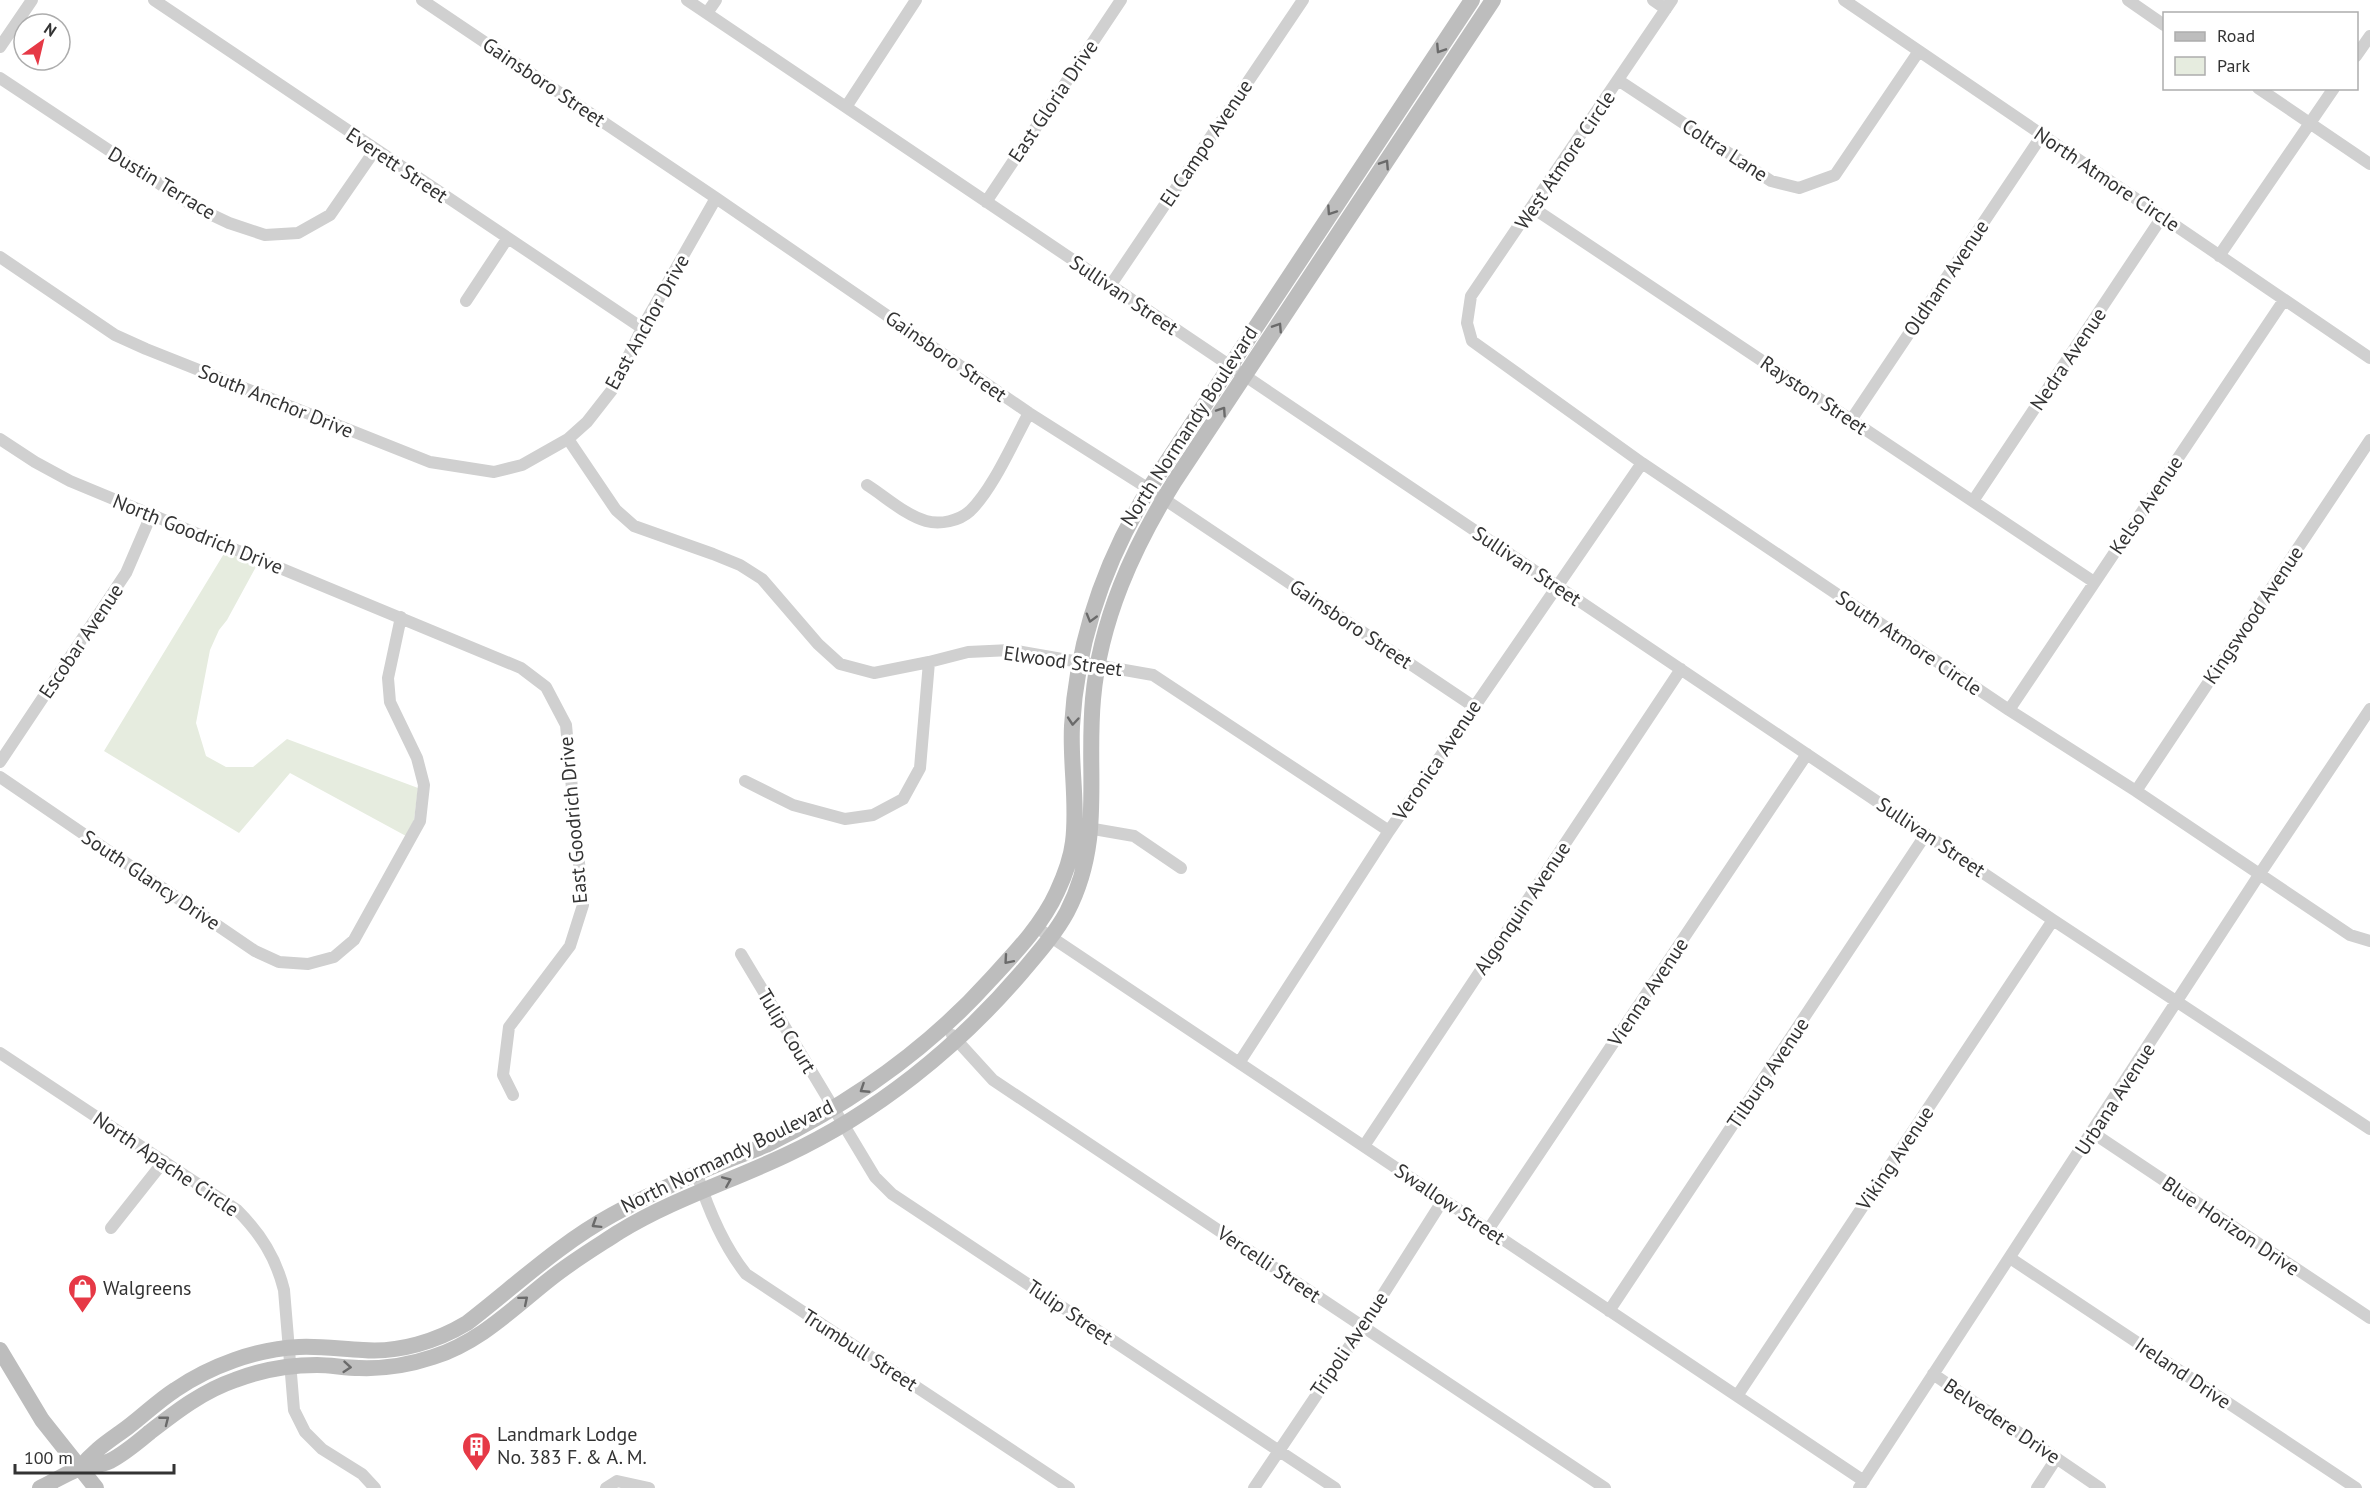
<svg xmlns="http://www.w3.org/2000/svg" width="2370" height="1488" font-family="'PT Sans',sans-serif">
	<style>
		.green { fill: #e6ecdf }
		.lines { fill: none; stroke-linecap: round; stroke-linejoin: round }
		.street { stroke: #d0d0d0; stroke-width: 12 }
		.secondary { stroke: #bdbdbd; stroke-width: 16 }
		.oneway { stroke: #6a6a6a }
		.labels { text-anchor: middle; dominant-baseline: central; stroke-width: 6; stroke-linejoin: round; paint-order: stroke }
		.street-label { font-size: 20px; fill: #333; stroke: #fff }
		.poi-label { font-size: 20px; fill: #333; stroke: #fff; text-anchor: start }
	</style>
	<rect width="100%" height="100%" fill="#fff"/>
	<path class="green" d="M225,552L257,565L227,620L219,630L210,650L196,723L206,756L226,767H253L287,739L418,788L414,820L406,836L290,773L239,833L104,751Z"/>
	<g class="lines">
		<path class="street" d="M154,0L642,328
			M422,0L716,198L1029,413L1149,489L1473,706
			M687,0L2053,920L2370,1129
			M1653,0L1666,9
			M1672,0L1471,296L1467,323L1472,341L1642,463L2009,710L2136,791L2350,935L2370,941
			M1844,0L2370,358
			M2128,0L2164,25
			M707,13L716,0
			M0,47L32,0
			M2356,56L2370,36
			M0,78L193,206L229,223L265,235L298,233L330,215L375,150
			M1618,80L1771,181L1799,188L1835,175L1919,51
			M2258,88L2370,164
			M846,107L916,0
			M986,202L1121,0
			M1533,208L2094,582
			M2219,256L2334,88
			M0,257L115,335L146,349L430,462L494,472L522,465L568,439L587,422L612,390L642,328L716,198
			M1110,286L1303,0
			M466,301L507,239
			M1851,420L2042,135
			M0,439L35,462L70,481L521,668L546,687L566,725L583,905L570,946L509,1027L503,1075L513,1095
			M568,439L616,510L634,526L713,554L740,565L762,579L818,644L840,664L874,673L929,662L968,652L1011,650L1153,675L1389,831
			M867,485C886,497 905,515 926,521C940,525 959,521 970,511C993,489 1013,442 1029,413
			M1973,501L2162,217
			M2009,710L2284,300
			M0,762L126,573L151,515
			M0,777L255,951L279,962L308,964L334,957L354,940L420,821L424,785L417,758L390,702L388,678L401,617
			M745,781L793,805L845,819L873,815L903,799L920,768L929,662
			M2136,791L2370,440
			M1082,827L1134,836L1181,868
			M1036,927L1864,1481
			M741,954L875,1177L892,1194L1335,1488
			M952,1035L993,1080L1605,1488
			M0,1053L237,1210C261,1234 276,1258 284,1290L294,1410L305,1432L322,1449L362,1474L375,1488
			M1239,1063L1389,831L1642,463
			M2093,1133L2370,1318
			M1364,1146L1681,669
			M697,1174C708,1209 723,1245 746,1274L1069,1488
			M111,1228L164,1161
			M1488,1230L1807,754
			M2010,1258L2356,1488
			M1609,1311L1926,834
			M1933,1374L2100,1488
			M1737,1396L2053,920
			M606,1488L617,1481L649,1488
			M1254,1488L1363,1326L1443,1200
			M1859,1488L2259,875L2370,709
			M2037,1488L2056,1459"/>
		<path class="secondary" d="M0,1350L42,1420L96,1488
			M80,1468C95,1449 109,1441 128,1427C144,1415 158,1401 175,1390C210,1366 256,1349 299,1347C320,1346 341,1349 363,1350C399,1353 437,1341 467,1323C515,1286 559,1244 612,1215C648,1195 685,1178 723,1162C737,1156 752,1151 766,1145C851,1103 927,1050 990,980C1015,953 1042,925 1057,892C1064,877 1071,859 1073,842C1078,804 1070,764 1072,726C1077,641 1105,561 1149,489L1472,0
			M40,1488C53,1482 65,1474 78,1469C88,1465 100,1466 110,1461C124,1454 138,1442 150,1432C177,1411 203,1391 235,1380C261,1370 290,1365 317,1365C331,1365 345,1368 359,1368C384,1369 409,1365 433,1357C480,1342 512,1309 550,1279C571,1262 596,1247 619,1232C671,1200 731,1181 786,1155C876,1113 957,1048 1022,972C1038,953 1055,934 1067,912C1104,841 1086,775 1093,699C1100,620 1133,548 1174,482L1493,0"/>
	</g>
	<defs><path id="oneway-chevron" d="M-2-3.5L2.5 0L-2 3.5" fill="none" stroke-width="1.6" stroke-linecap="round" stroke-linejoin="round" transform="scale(1.5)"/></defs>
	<g class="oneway">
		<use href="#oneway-chevron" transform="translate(1440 49) rotate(123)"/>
		<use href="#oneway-chevron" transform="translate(1385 164) rotate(-57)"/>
		<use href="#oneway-chevron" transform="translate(1331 211) rotate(124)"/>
		<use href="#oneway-chevron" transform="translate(1278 327) rotate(-57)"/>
		<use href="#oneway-chevron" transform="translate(1222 411) rotate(-56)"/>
		<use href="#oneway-chevron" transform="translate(1091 618) rotate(106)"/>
		<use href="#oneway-chevron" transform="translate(1073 721) rotate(95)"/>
		<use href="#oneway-chevron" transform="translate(1008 960) rotate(131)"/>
		<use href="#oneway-chevron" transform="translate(864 1089) rotate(147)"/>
		<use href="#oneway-chevron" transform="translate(727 1181) rotate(-23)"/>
		<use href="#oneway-chevron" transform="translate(596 1224) rotate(148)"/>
		<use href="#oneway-chevron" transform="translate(524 1300) rotate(-40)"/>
		<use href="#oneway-chevron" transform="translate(347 1367) rotate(5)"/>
		<use href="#oneway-chevron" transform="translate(165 1420) rotate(-38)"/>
	</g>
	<defs>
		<symbol id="shop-pin" viewBox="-11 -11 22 30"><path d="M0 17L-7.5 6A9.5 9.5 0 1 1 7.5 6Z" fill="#e63946" stroke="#fff"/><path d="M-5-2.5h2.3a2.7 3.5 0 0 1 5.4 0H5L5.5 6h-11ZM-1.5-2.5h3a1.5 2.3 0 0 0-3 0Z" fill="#fff"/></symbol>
		<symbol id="building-pin" viewBox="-11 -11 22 30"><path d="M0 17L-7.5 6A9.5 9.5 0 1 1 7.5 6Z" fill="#e63946" stroke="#fff"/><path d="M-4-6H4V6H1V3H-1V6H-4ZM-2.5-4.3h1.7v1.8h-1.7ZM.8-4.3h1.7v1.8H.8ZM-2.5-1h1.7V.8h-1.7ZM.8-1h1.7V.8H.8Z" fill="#fff"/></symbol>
	</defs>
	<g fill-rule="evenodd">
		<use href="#shop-pin" x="66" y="1272" width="33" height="45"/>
		<use href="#building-pin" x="460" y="1430" width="33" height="45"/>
	</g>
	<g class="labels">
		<g class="street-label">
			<text transform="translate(544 82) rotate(34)">Gainsboro Street</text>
			<text transform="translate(1053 101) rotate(-56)">East Gloria Drive</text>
			<text transform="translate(1206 143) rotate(-56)">El Campo Avenue</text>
			<text transform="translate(1725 150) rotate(33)">Coltra Lane</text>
			<text transform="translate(1565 160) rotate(-56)">West Atmore Circle</text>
			<text transform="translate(397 165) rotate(34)">Everett Street</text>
			<text transform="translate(2107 179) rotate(34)">North Atmore Circle</text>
			<text transform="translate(162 183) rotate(31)">Dustin Terrace</text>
			<text transform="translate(1946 278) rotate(-56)">Oldham Avenue</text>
			<text transform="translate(1124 295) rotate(34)">Sullivan Street</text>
			<text transform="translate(647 322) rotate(-61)">East Anchor Drive</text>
			<text transform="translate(946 356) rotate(35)">Gainsboro Street</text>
			<text transform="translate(2068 359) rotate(-56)">Nedra Avenue</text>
			<text transform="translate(1814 395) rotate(34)">Rayston Street</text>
			<text transform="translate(276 401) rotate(22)">South Anchor Drive</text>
			<text transform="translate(1189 426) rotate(-57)">North Normandy Boulevard</text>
			<text transform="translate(2146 505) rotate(-56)">Kelso Avenue</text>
			<text transform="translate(198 534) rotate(22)">North Goodrich Drive</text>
			<text transform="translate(1527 566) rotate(34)">Sullivan Street</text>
			<text transform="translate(2253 615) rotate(-56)">Kingswood Avenue</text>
			<text transform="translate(1351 624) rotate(34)">Gainsboro Street</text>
			<text transform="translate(81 641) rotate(-56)">Escobar Avenue</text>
			<text transform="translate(1909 643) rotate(34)">South Atmore Circle</text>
			<text transform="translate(1063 661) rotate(8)">Elwood Street</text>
			<text transform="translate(1437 760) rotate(-56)">Veronica Avenue</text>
			<text transform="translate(573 820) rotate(-95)">East Goodrich Drive</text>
			<text transform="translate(1931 837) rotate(34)">Sullivan Street</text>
			<text transform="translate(151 880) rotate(34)">South Glancy Drive</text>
			<text transform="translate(1522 908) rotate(-56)">Algonquin Avenue</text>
			<text transform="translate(1648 992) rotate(-56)">Vienna Avenue</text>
			<text transform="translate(787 1031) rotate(59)">Tulip Court</text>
			<text transform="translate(1768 1073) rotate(-56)">Tilburg Avenue</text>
			<text transform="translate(2115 1099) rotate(-57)">Urbana Avenue</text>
			<text transform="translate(727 1156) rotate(-26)">North Normandy Boulevard</text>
			<text transform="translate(1895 1158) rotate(-56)">Viking Avenue</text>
			<text transform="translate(166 1164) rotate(34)">North Apache Circle</text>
			<text transform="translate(1450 1204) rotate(34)">Swallow Street</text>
			<text transform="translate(2231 1226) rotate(34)">Blue Horizon Drive</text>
			<text transform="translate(1269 1264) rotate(34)">Vercelli Street</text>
			<text transform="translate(1070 1312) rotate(34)">Tulip Street</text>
			<text transform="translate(1349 1344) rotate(-56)">Tripoli Avenue</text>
			<text transform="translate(860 1350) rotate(33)">Trumbull Street</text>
			<text transform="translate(2183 1373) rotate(34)">Ireland Drive</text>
			<text transform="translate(2002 1421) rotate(34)">Belvedere Drive</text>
		</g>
		<g class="poi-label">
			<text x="103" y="1288">Walgreens</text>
			<text x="497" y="1434">Landmark Lodge<tspan x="497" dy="23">No. 383 F. &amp; A. M.</tspan></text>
		</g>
	</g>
	<rect x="2163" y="12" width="195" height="78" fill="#ffffff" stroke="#adadad" stroke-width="1.5"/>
	<rect x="2175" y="32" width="30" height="9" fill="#bdbdbd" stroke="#adadad" stroke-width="1.5"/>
	<text x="2217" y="42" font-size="18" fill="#333333">Road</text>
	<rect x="2175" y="57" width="30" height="18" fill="#e6ecdf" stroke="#adadad" stroke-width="1.5"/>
	<text x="2217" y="72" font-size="18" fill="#333333">Park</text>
	<g transform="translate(42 42) rotate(34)"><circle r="28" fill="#ffffff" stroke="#adadad" stroke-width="1.5"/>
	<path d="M0-4.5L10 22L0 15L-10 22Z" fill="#e63946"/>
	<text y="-9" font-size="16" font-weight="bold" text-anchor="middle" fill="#333333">N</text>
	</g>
	<path d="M15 1464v9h159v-9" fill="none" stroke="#333333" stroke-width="3"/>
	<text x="24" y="1464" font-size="18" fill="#333333" stroke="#ffffff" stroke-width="4.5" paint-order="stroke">100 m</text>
</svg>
